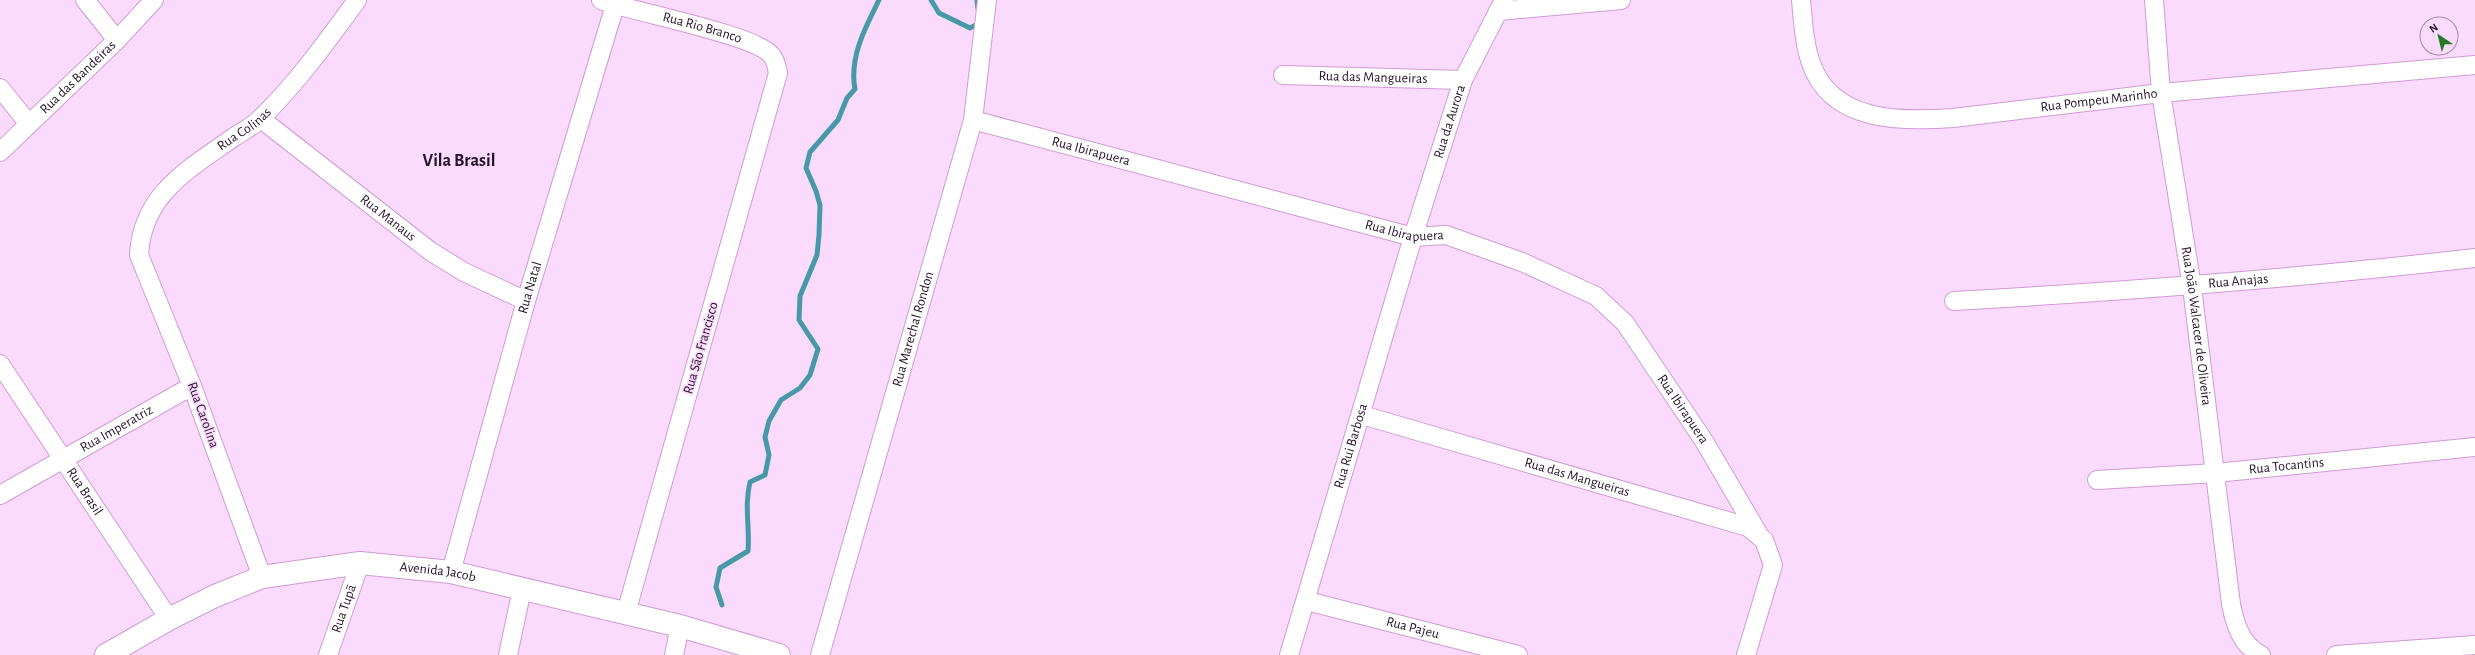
<svg xmlns="http://www.w3.org/2000/svg" width="2475" height="655" font-family="'Alegreya Sans',sans-serif">
	<style>
		.lines { fill: none; stroke-linecap: round; stroke-linejoin: round }
		.stream { stroke: #4899a7; stroke-width: 5 }
		.street-casing { stroke: #cf9cd5; stroke-width: 20 }
		.secondary-casing { stroke: #cf9cd5; stroke-width: 24 }
		.street { stroke: #fff; stroke-width: 18 }
		.secondary { stroke: #fff; stroke-width: 22 }
		.labels { text-anchor: middle; dominant-baseline: central; stroke-width: 3.5; stroke-linejoin: round; paint-order: stroke }
		.street-label { font-size: 14px; fill: #261328; stroke: #fadafd }
		.district-label { font-size: 18px; font-weight: bold; fill: #261328; stroke: #fadafd }
	</style>
	<rect width="100%" height="100%" fill="#fadafd"/>
	<g class="lines">
		<path class="stream" d="M931,0L939,13L970,28L980,23
			M977,0L978,9
			M722,605L716,587L720,568L748,551C750,526 744,507 750,482L765,475L769,455L765,437L769,421L781,400L800,388L810,375L818,349L799,320L800,296L817,255L819,235L820,205L816,191L806,168L810,152L838,120L847,98L855,89C849,58 865,28 879,0"/>
		<defs>
			<g id="street">
				<path d="M85,0L117,40"/>
				<path id="s1" d="M601,0C632,12 758,35 772,56C776,61 777,68 778,73L626,613"/>
				<path id="s2" d="M1801,0C1803,21 1804,43 1811,63C1831,122 1900,122 1953,118L2161,93L2475,65"/>
				<path id="s3" d="M2154,0L2161,93L2192,287L2231,604C2235,624 2241,645 2261,655"/>
				<path d="M1498,11L1621,0"/>
				<path id="s4" d="M1283,75L1463,80"/>
				<path d="M0,88L29,124"/>
				<path id="s5" d="M261,119L430,251L464,272L526,301"/>
				<path id="s6" d="M973,120L1413,237L1446,235L1522,262L1596,296L1625,323L1704,441L1758,533"/>
				<path id="s7" d="M0,152L117,40L154,0"/>
				<path id="s8" d="M1954,301C2128,291 2301,278 2475,258"/>
				<path id="s9" d="M0,364L169,619"/>
				<path id="s10" d="M1362,415L1748,527L1764,540L1773,565L1746,655"/>
				<path id="s11" d="M2097,480L2216,473L2475,447"/>
				<path id="s12" d="M0,495L192,386"/>
				<path id="s13" d="M451,572L526,301L615,5"/>
				<path id="s14" d="M262,577L192,386L139,255C142,194 189,169 234,137C243,131 254,126 261,118C297,83 328,40 357,0"/>
				<path id="s15" d="M1307,601L1518,655"/>
				<path id="s16" d="M328,655L360,563"/>
				<path d="M508,655L522,589"/>
				<path d="M674,655L680,626"/>
				<path id="s17" d="M820,655L973,120L987,0"/>
				<path id="s18" d="M1289,655L1413,237L1463,80L1504,0"/>
				<path d="M2336,655L2475,645"/>
			</g>
			<g id="secondary">
				<path id="s19" d="M106,655L169,619L215,596L262,577L360,563L451,572L680,626L779,655"/>
			</g>
		</defs>
		<use href="#street" class="street-casing"/>
		<use href="#secondary" class="secondary-casing"/>
		<use href="#street" class="street"/>
		<use href="#secondary" class="secondary"/>
	</g>
	<g class="labels">
		<g class="street-label">
			<text stroke="none"><textPath href="#s1" startOffset="105">Rua Rio Branco</textPath></text>
			<text stroke="none"><textPath href="#s7" startOffset="108">Rua das Bandeiras</textPath></text>
			<text stroke="none"><textPath href="#s4" startOffset="90">Rua das Mangueiras</textPath></text>
			<text stroke="none"><textPath href="#s2" startOffset="376">Rua Pompeu Marinho</textPath></text>
			<text stroke="none"><textPath href="#s18" startOffset="557">Rua da Aurora</textPath></text>
			<text stroke="none"><textPath href="#s14" startOffset="516">Rua Colinas</textPath></text>
			<text stroke="none"><textPath href="#s6" startOffset="122">Rua Ibirapuera</textPath></text>
			<text stroke="none"><textPath href="#s5" startOffset="161">Rua Manaus</textPath></text>
			<text stroke="none"><textPath href="#s6" startOffset="446">Rua Ibirapuera</textPath></text>
			<text stroke="none"><textPath href="#s8" startOffset="285">Rua Anajas</textPath></text>
			<text stroke="none"><textPath href="#s13" startOffset="295">Rua Natal</textPath></text>
			<text stroke="none"><textPath href="#s3" startOffset="329">Rua João Walcacer de Oliveira</textPath></text>
			<text stroke="none"><textPath href="#s17" startOffset="339">Rua Marechal Rondon</textPath></text>
			<text transform="translate(701 348) rotate(-74)">Rua São Francisco</text>
			<text stroke="none"><textPath href="#s6" startOffset="794">Rua Ibirapuera</textPath></text>
			<text transform="translate(203 415) rotate(70)">Rua Carolina</text>
			<text stroke="none"><textPath href="#s12" startOffset="134">Rua Imperatriz</textPath></text>
			<text stroke="none"><textPath href="#s18" startOffset="218">Rua Rui Barbosa</textPath></text>
			<text stroke="none"><textPath href="#s11" startOffset="190">Rua Tocantins</textPath></text>
			<text stroke="none"><textPath href="#s10" startOffset="224">Rua das Mangueiras</textPath></text>
			<text stroke="none"><textPath href="#s9" startOffset="153">Rua Brasil</textPath></text>
			<text stroke="none"><textPath href="#s19" startOffset="352">Avenida Jacob</textPath></text>
			<text stroke="none"><textPath href="#s16" startOffset="49">Rua Tupã</textPath></text>
			<text stroke="none"><textPath href="#s15" startOffset="109">Rua Pajeu</textPath></text>
		</g>
		<g class="district-label">
			<text x="459" y="161">Vila Brasil</text>
		</g>
	</g>
	<g transform="translate(2439 36) rotate(325)"><circle r="19" fill="#fadafd" stroke="#a58aa8"/>
	<path d="M0-3L7 15L0 10L-7 15Z" fill="#267823"/>
	<text y="-6" font-size="11" font-weight="bold" text-anchor="middle" fill="#261328">N</text>
	</g>
</svg>
